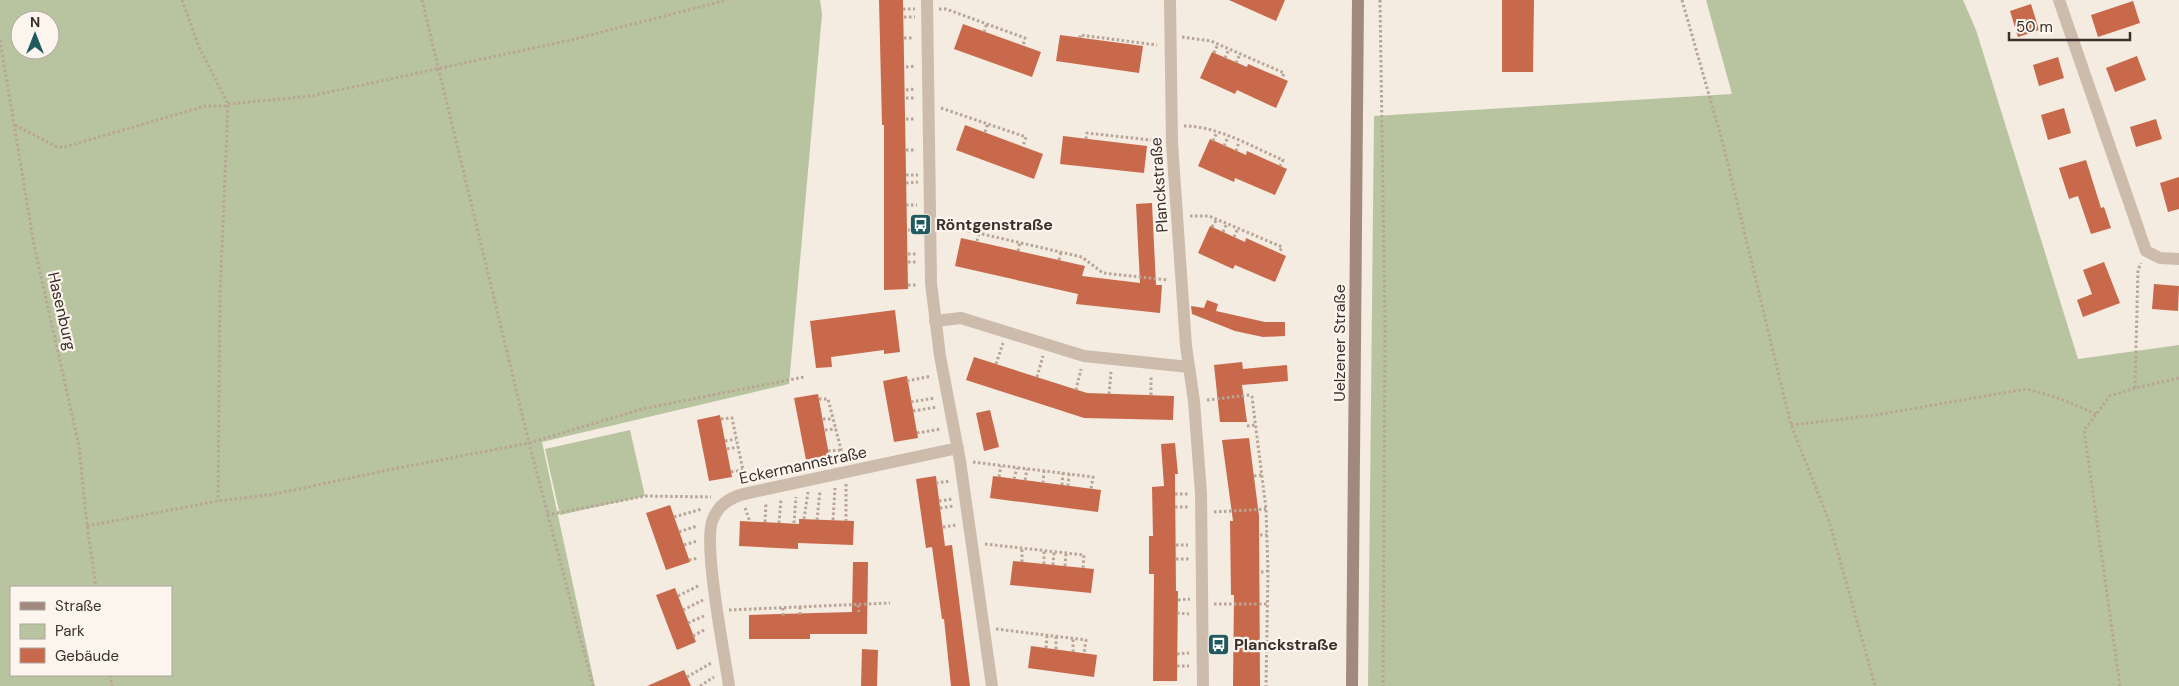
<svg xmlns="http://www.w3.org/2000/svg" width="2179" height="686" font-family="'DM Sans',sans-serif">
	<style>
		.green { fill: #b8c4a0; fill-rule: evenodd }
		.building { fill: #c8694b }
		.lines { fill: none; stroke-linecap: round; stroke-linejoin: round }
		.path { stroke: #b9a596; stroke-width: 3; stroke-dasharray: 2.5 2.5; stroke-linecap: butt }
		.minor { stroke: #cdbbac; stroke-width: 12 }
		.secondary { stroke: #a18a7d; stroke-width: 12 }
		.labels { text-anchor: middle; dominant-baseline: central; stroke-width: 4.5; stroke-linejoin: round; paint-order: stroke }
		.street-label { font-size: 16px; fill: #3b302b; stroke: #fbf5ee }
		.poi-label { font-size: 16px; font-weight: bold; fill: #3b302b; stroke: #fbf5ee; text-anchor: start }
	</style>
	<rect width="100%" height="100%" fill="#f4ebe1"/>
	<path class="green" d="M0,0H820L822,14L789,384L542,442L595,686H0ZM20,20H50V50H20ZM11,587H171V675H11Z
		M1706,0H1963L1976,30L2078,359L2179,345V686H1368L1374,116L1732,94Z
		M630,430L645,496L560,515L545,449Z"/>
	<path class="building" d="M879,0H903L908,289L884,290V125H882Z
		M1229,0H1285L1276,21Z
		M1502,0H1534L1533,72H1502Z
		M2133,1L2140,23L2098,37L2091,15Z
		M2031,4L2039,30L2018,37L2010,11Z
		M963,24L1041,52L1032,77L954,49Z
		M1060,35L1143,46L1139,73L1056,61Z
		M1212,52L1247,67L1248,64L1288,81L1276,108L1237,90L1235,94L1200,78Z
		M2137,56L2146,80L2115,92L2106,68Z
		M2058,57L2064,78L2039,86L2033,65Z
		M2064,108L2071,133L2048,140L2041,115Z
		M2156,119L2162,139L2136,147L2130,127Z
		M965,125L1043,154L1034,179L956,150Z
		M1063,136L1147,146L1144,173L1060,164Z
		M1210,139L1246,155L1247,151L1287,169L1275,195L1235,178L1234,182L1198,166Z
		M2086,160L2101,208L2104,207L2111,228L2091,234L2078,196L2069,199L2059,168Z
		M2179,177V209L2168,212L2160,183Z
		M1152,203L1156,285H1162L1160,313L1076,304L1078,294L955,266L961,238L1085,266L1082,276L1140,283L1136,204Z
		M1210,226L1245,242L1246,238L1286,256L1275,282L1235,265L1233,269L1198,253Z
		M2104,262L2120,303L2083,317L2077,300L2092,294L2083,270Z
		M2154,284L2179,286L2178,311L2152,309Z
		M1207,300L1218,304L1216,311L1265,322H1285V336L1263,337L1235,331L1192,314L1191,306L1204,308Z
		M895,310L900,352L884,354V350L831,357L832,367L816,368L810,321Z
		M974,357L1087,393L1174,396L1173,420L1084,418L966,380Z
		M1242,362L1243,369L1287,365L1288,381L1242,385L1247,422H1220L1214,365Z
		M907,376L918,438L894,442L883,381Z
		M818,394L829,455L806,460L794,398Z
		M990,410L999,447L984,451L976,413Z
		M720,415L732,477L709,481L697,420Z
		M1249,438L1259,516L1260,686H1233L1234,595H1231L1230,521H1233L1222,440Z
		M1175,443L1178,474H1175L1176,591H1178L1177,681H1153L1154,574H1149V536H1153L1152,487L1164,486L1161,444Z
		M936,476L945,546L952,545L970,686H951L944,619H942L932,547L926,548L916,479Z
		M993,476L1101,490L1098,512L990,498Z
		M670,505L690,562L666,570L646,513Z
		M799,519L854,521L853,545L798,543V549L739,546L740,521L799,524Z
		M1013,561L1094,569L1091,593L1010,585Z
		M853,562H868L867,634H810V639H749V615L852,612Z
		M675,588L696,642L677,650L656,595Z
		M1031,646L1097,655L1094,677L1028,668Z
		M862,649L878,650L877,686H861Z
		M684,670L691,686H647Z"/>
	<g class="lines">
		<path class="path" d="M182,0L199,47L228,104L220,295L218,501
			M422,0L529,443L593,686
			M1380,0L1385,327L1383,686
			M1682,0L1723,144L1791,425L1829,521L1875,686
			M903,9H915
			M939,9H946L1025,38L1023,46
			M904,17H915
			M984,32L987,23
			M1182,37L1211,41L1284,73L1282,78
			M904,38H914
			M1080,38V35L1157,45
			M0,40L34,245L79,446L87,526L96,587
			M1214,53L1218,44
			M1225,58L1229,49
			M1236,63L1240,54
			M906,67L915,66
			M906,90L915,89
			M906,98H915
			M228,104L311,96L571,40L727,0
			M941,108L1026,137L1023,146
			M906,119H915
			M15,125L57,147H65L205,106H228
			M1184,126C1218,126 1252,147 1283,160L1280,166
			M985,132L988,123
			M1086,139L1087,133L1160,141
			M1213,141L1217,132
			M1224,146L1228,137
			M906,150H915
			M1236,151L1239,142
			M906,175H918
			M906,183L918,182
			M906,205H917
			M1190,216H1209L1282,247L1279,253
			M943,225L1082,257L1103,273L1168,280
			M1212,227L1217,219
			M908,230H917
			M1223,232L1227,223
			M1234,237L1238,228
			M977,241L979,233
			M1018,251L1020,242
			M908,254H917
			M1059,260L1061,252
			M908,262H917
			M908,285H918
			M996,364L1003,343
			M1037,377L1043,356
			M907,381L931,376
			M2135,388L2138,270L2141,263
			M1076,390L1081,369
			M1109,394L1111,372
			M1151,395V376
			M819,399H828L844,461
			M1207,400L1250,395L1252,397L1266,509L1268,571L1266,686
			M911,402L935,398
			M913,411L937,407
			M721,419L732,418L745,480
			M823,419H833
			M1791,425L1876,415L2026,389L2056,397L2096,414
			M1247,426L1255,425
			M825,430L836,429
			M917,433L941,429
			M725,441L736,439
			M727,449L738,447
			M828,451L841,450
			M973,462L1093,477L1091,489
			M731,472L743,470
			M1254,476L1262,475
			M999,477L1001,466
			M1014,479L1017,468
			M1025,480L1027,469
			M936,483L951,481
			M1043,483L1044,471
			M846,484V521
			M1062,485L1063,473
			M1068,486L1069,474
			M1175,494H1189
			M939,501L953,499
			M1175,507H1189
			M745,508L750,522
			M940,508L954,506
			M1214,512L1266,509
			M547,515L645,496L711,497
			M674,517L702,509
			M804,519L808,492
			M817,520L820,491
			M833,520L835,488
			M765,522L766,503
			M779,523L781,499
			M794,523L796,497
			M87,526L218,501L275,494L383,471L529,443L642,409L804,377
			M943,527L957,525
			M679,532L697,526
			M1260,535H1267
			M985,544L1084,555L1083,568
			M684,545L697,541
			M1176,545H1188
			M1176,559H1190
			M689,560L698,558
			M1022,562V548
			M1044,564V551
			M1053,565L1054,552
			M1065,566L1066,553
			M1261,572L1268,571
			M678,596L700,585
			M1178,600L1190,599
			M1214,604H1268
			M858,605L859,612
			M800,607V615
			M783,608V616
			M683,610L703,600
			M729,610L890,603
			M1177,613L1189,614
			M688,623L704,616
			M996,629L1086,640L1084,653
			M693,636L706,629
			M1046,648L1047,635
			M1056,649V636
			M1073,652V638
			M1177,654L1189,653
			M1177,666H1189
			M110,675L112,686
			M687,677L713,662
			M700,686L714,677
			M2120,686L2084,430L2110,396L2135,388L2179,378"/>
		<path class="minor" d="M927,0L931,283L940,356L960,461L992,686
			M1170,0L1172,143L1186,346L1194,401L1201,493L1203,686
			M2059,0L2146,251L2160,258L2179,259
			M935,321L961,318L1084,356L1189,367
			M729,686C725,656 702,542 713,519C719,504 733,496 748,493L958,448"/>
		<path class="secondary" d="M1352,686L1358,0"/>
	</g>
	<defs>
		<symbol id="bus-square" viewBox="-11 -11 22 22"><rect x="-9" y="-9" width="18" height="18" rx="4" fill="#1f5a5e" stroke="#fbf5ee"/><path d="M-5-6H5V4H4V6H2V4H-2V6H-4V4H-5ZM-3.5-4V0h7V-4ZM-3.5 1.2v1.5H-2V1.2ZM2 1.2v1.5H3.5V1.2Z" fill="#fff"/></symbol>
	</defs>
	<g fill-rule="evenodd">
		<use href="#bus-square" x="908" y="212" width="25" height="25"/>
		<use href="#bus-square" x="1206" y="632" width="25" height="25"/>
	</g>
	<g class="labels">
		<g class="street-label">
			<text transform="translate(1159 185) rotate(-94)">Planckstraße</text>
			<text transform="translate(62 311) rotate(77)">Hasenburg</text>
			<text transform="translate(1339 343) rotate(-90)">Uelzener Straße</text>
			<text transform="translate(803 465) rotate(-12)">Eckermannstraße</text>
		</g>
		<g class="poi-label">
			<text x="936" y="224">Röntgenstraße</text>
			<text x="1234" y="644">Planckstraße</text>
		</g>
	</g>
	<rect x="10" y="586" width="162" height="90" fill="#fbf5ee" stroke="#aea6a0"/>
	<rect x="20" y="602" width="25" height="8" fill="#a18a7d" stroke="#aea6a0"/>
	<text x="55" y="611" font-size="15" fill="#3b302b">Straße</text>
	<rect x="20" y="624" width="25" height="15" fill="#b8c4a0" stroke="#aea6a0"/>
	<text x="55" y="636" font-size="15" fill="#3b302b">Park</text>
	<rect x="20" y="648" width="25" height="15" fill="#c8694b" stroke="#aea6a0"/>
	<text x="55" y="661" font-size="15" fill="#3b302b">Gebäude</text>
	<g transform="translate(35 35)"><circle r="24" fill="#fbf5ee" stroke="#aea6a0"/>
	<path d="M0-4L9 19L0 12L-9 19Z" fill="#1f5a5e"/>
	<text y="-8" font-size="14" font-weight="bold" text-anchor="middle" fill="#3b302b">N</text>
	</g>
	<path d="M2009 32v8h121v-8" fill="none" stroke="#3b302b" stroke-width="2.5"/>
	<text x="2016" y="32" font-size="15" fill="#3b302b" stroke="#fbf5ee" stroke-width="4" paint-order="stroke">50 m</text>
</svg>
